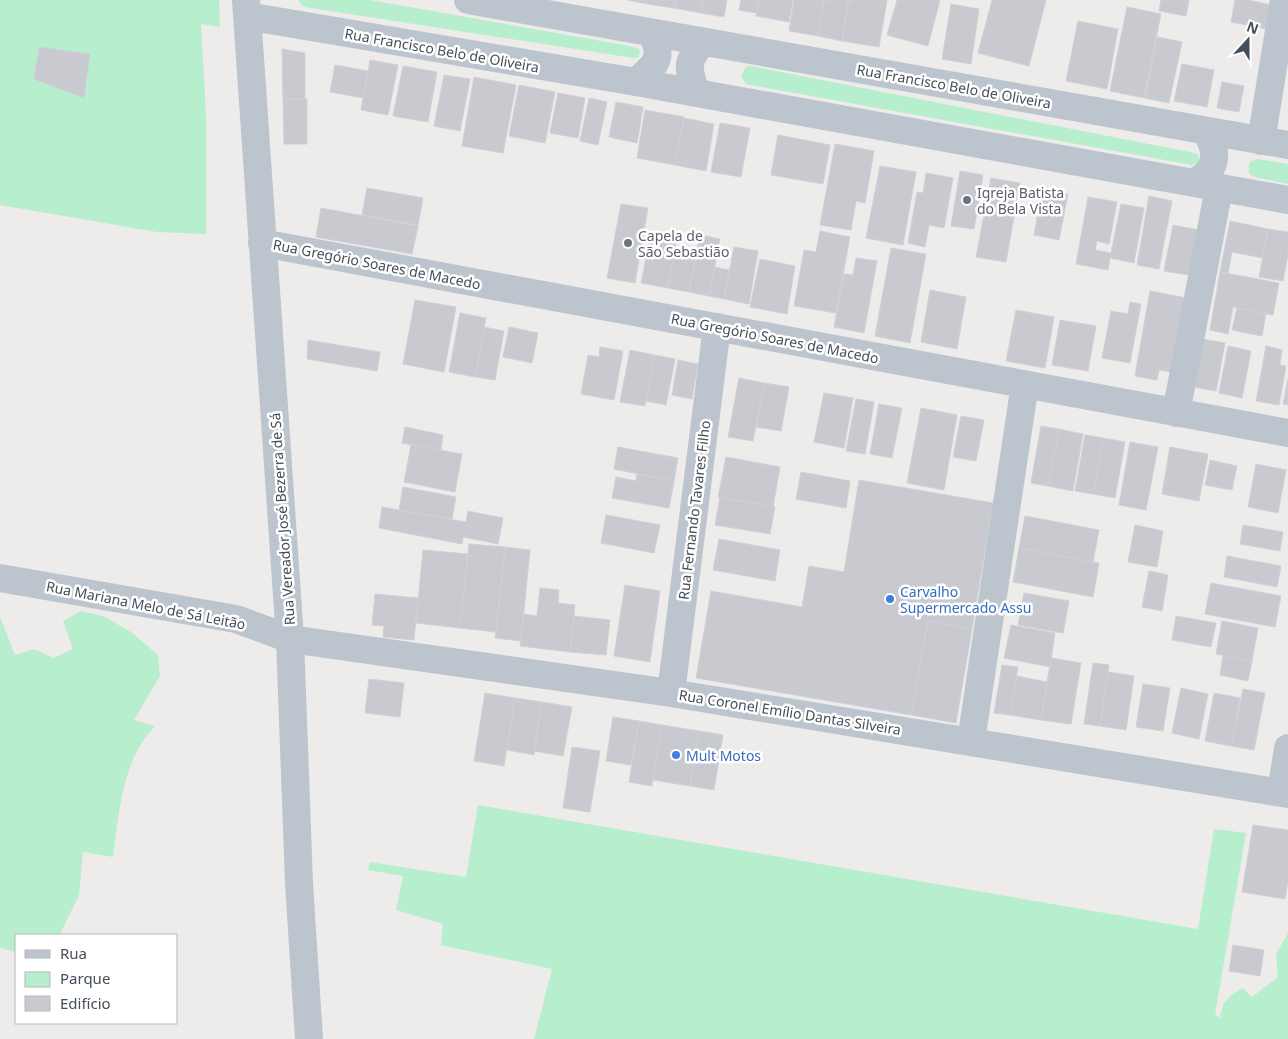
<svg xmlns="http://www.w3.org/2000/svg" width="1288" height="1039" font-family="'Noto Sans',sans-serif">
	<style>
		.green { fill: #b7eece }
		.building { fill: #c8cad0; stroke: #cfd1d7 }
		.lines { fill: none; stroke-linecap: round; stroke-linejoin: round }
		.street { stroke: #bcc5ce; stroke-width: 28 }
		.worship-dot { fill: #6b7280; stroke: #fff; stroke-width: 2 }
		.shop-dot { fill: #3f7fe0; stroke: #fff; stroke-width: 2 }
		.labels { text-anchor: middle; dominant-baseline: central; stroke-width: 5; stroke-linejoin: round; paint-order: stroke }
		.street-label { font-size: 14px; fill: #444e59; stroke: #fff }
		.worship-label { font-size: 14px; fill: #5b616d; stroke: #fff; text-anchor: start }
		.shop-label { font-size: 14px; fill: #366cbe; stroke: #fff; text-anchor: start }
	</style>
	<rect width="100%" height="100%" fill="#eeebeb"/>
	<path class="green" d="M0,0H219L220,27L201,24L206,116V234L157,232L0,205Z
		M299,0H370L635,47L640,50L639,57L633,58L305,7L301,5Z
		M746,66H750L1195,153L1199,156L1200,161L1196,164L1192,165L746,84L741,76Z
		M1258,159L1288,164V184L1254,177L1249,173C1248,165 1249,160 1258,159Z
		M81,611L103,616L131,632L158,655L160,676L134,720L155,726C150,732 145,738 141,744C121,777 118,819 113,857L83,852L79,895L60,934L16,935V952L0,948V617L15,655L34,649L53,658L73,649L63,621Z
		M478,805L1198,929L1214,829L1246,833L1215,1015L1220,1018C1221,1002 1230,995 1243,988L1252,997L1278,977L1276,954L1288,933V1039H534L552,969L441,945L443,924L396,910L403,876L368,870L370,862L466,877Z"/>
	<path class="building" d="M627,0H648L647,4Z
		M648,0H676L674,8L647,4Z
		M676,0H703L701,13L674,8Z
		M703,0H727L724,17L701,13Z
		M741,0H759L757,13L739,10Z
		M759,0H793L789,22L756,16Z
		M794,0H824L818,36L789,31Z
		M824,0H849L842,41L818,36Z
		M853,0H887L879,47L842,41L848,1Z
		M897,0H940L928,46L887,35Z
		M992,0H1046L1029,66L978,53Z
		M1161,0H1189L1186,16L1159,11Z
		M1235,0H1248L1271,5L1267,29L1231,22Z
		M951,4L979,9L971,64L942,59Z
		M1127,7L1161,14L1144,98L1110,91Z
		M1078,21L1118,29L1107,89L1066,81Z
		M1157,37L1182,42L1169,103L1145,98Z
		M39,47L90,54L84,98L34,79Z
		M282,49L305,53V99H283Z
		M370,60L398,65L388,115L361,110Z
		M1182,64L1214,70L1207,107L1174,101Z
		M335,65L368,71L363,98L330,92Z
		M403,66L437,72L428,122L393,116Z
		M444,75L470,79L460,131L434,126Z
		M474,77L516,85L503,153L462,146Z
		M1222,82L1244,86L1239,112L1217,108Z
		M519,85L555,92L545,143L509,136Z
		M558,93L585,98L578,138L550,133Z
		M589,98L607,102L598,145L580,141Z
		M283,99H307V144H284Z
		M616,102L643,107L637,143L609,137Z
		M645,110L684,117L675,165L637,158Z
		M684,118L714,124L706,171L675,165Z
		M720,123L750,128L741,177L711,172Z
		M778,135L830,145L823,184L771,175Z
		M835,144L874,151L865,203L856,201L851,230L820,225Z
		M880,166L916,172L903,245L866,238Z
		M960,171L983,175L974,229L951,226Z
		M926,173L953,178L944,228L929,225L925,247L908,243L917,192L923,193Z
		M991,178L1020,183L1006,262L976,257Z
		M367,188L423,198L418,225L362,215Z
		M1042,189L1068,194L1059,240L1034,235Z
		M1149,196L1172,201L1159,269L1137,265Z
		M1088,197L1117,202L1109,244L1097,241L1095,250L1111,253L1108,270L1076,264Z
		M621,204L648,208L635,283L607,278Z
		M1121,204L1144,208L1134,263L1110,258Z
		M321,208L418,226L412,254L316,237Z
		M1230,221L1268,229L1263,258L1232,252L1228,274L1220,272Z
		M1173,225L1203,231L1195,276L1164,271Z
		M1268,229L1288,232V254L1283,281L1259,277Z
		M820,231L850,237L836,313L794,306L804,250L816,252Z
		M651,233L677,237L668,288L641,283Z
		M700,235L720,239L709,296L689,292Z
		M734,247L758,251L749,304L724,299Z
		M891,248L926,254L910,343L875,336Z
		M675,249L696,254L689,292L668,288Z
		M856,258L877,261L864,333L834,327L844,274L853,275Z
		M760,259L795,266L787,314L750,307Z
		M715,267L729,270L724,299L709,296Z
		M1220,272L1279,283L1273,315L1233,307L1228,334L1210,330Z
		M930,290L966,297L957,349L921,342Z
		M1150,291L1192,299L1178,373L1159,370L1157,380L1135,376Z
		M415,300L456,307L444,372L403,364Z
		M1130,302L1141,304L1130,363L1102,358L1111,311L1128,314Z
		M1237,308L1266,313L1262,336L1232,330Z
		M1016,310L1054,317L1045,368L1006,361Z
		M460,313L486,318L475,377L449,372Z
		M1060,320L1096,326L1088,371L1052,365Z
		M484,327L504,331L495,380L475,377Z
		M509,327L538,333L532,363L503,357Z
		M1202,339L1225,343L1216,391L1193,387Z
		M308,340L380,352L377,371L307,359Z
		M1228,346L1251,351L1242,398L1219,393Z
		M1266,346L1282,350L1280,365L1286,366L1279,405L1256,401Z
		M600,347L623,351L614,400L581,394L588,355L599,357Z
		M630,350L654,355L645,406L620,402Z
		M654,355L675,359L666,405L646,401Z
		M678,360L698,364L692,399L672,395Z
		M739,378L764,383L753,441L728,437Z
		M1288,379V405L1283,404Z
		M764,383L789,387L781,431L756,427Z
		M824,393L853,398L844,448L814,442Z
		M856,399L874,402L865,454L846,451Z
		M879,404L902,408L892,458L870,454Z
		M921,408L957,415L944,490L907,483Z
		M961,416L984,420L976,461L953,457Z
		M1041,426L1059,429L1048,486L1031,483Z
		M405,427L443,435L441,450L402,443Z
		M1059,429L1083,434L1073,491L1048,486Z
		M1085,435L1103,438L1093,494L1075,491Z
		M1103,438L1125,442L1115,498L1093,494Z
		M1130,442L1158,447L1146,510L1119,505Z
		M411,445L462,454L455,492L404,482Z
		M618,447L678,458L674,481L614,469Z
		M1170,447L1208,454L1199,501L1162,494Z
		M726,457L780,467L773,507L718,497Z
		M1210,460L1237,466L1232,490L1205,485Z
		M1256,464L1286,470L1278,513L1248,507Z
		M801,472L850,481L846,508L796,499Z
		M637,474L674,481L669,508L612,498L616,477L636,481Z
		M859,480L993,503L972,629L928,621L911,715L696,678L711,591L802,607L809,566L844,572Z
		M403,487L456,497L452,519L399,510Z
		M720,497L775,507L770,534L715,525Z
		M382,507L466,522L468,511L503,518L498,544L463,537L462,544L379,528Z
		M606,515L660,525L654,553L601,543Z
		M1025,516L1099,530L1093,562L1019,548Z
		M1135,525L1163,531L1157,567L1128,562Z
		M1243,525L1283,532L1280,551L1240,544Z
		M719,539L780,550L775,581L713,570Z
		M469,544L505,547L496,632L460,628Z
		M505,547L530,550L521,641L495,638Z
		M1019,548L1099,563L1093,597L1013,582Z
		M423,550L468,554L460,628L416,623Z
		M1227,556L1281,566L1277,587L1224,577Z
		M1149,571L1168,575L1162,611L1142,607Z
		M1211,583L1281,596L1275,627L1205,614Z
		M625,585L660,591L650,662L614,656Z
		M540,588L559,590L558,603L575,605L570,652L520,646L524,614L537,616Z
		M1024,593L1069,601L1063,633L1018,625Z
		M375,594L418,598L414,640L383,637L384,626L372,625Z
		M574,616L610,620L606,655L570,652Z
		M1176,616L1216,623L1211,647L1172,640Z
		M928,621L972,629L956,723L911,715Z
		M1222,621L1258,628L1252,661L1216,654Z
		M1011,625L1055,633L1050,667L1004,658Z
		M1223,655L1252,661L1248,681L1220,675Z
		M1051,658L1081,663L1071,724L1041,720Z
		M1093,663L1109,665L1100,726L1084,724Z
		M1002,665L1018,667L1010,715L994,713Z
		M1108,672L1134,676L1126,730L1100,726Z
		M1017,676L1047,682L1041,720L1010,715Z
		M369,679L404,683L400,717L365,713Z
		M1143,684L1170,688L1163,731L1136,727Z
		M1181,688L1208,694L1199,739L1172,733Z
		M1243,689L1265,693L1254,750L1231,746Z
		M485,693L515,698L504,766L474,761Z
		M1214,693L1240,698L1231,746L1205,741Z
		M515,698L542,702L534,755L507,750Z
		M542,702L572,707L563,756L534,751Z
		M613,717L639,721L631,765L606,761Z
		M639,721L662,725L652,786L629,782Z
		M662,725L699,731L690,786L653,780Z
		M699,731L723,735L714,790L690,786Z
		M572,747L600,751L590,812L563,808Z
		M1253,825L1288,830V881L1285,899L1242,892Z
		M1233,945L1264,950L1260,976L1229,971Z"/>
	<g class="lines">
		<path class="street" d="M246,0L290,639L299,883L309,1039
			M468,0L1288,145
			M247,16L636,82L1288,200
			M636,82C656,63 664,61 652,33
			M696,93C688,67 685,63 703,42
			M1261,141L1284,0
			M1193,183C1218,170 1219,154 1206,131
			M262,243L1288,433
			M1176,413L1219,188
			M0,578L236,619L290,639L671,693L1288,794
			M671,693L717,327
			M971,741L1025,384
			M1281,793L1288,748"/>
	</g>
	<g class="worship-dot">
		<circle cx="967" cy="200" r="5"/>
		<circle cx="628" cy="243" r="5"/>
	</g>
	<g class="shop-dot">
		<circle cx="890" cy="599" r="5"/>
		<circle cx="676" cy="755" r="5"/>
	</g>
	<g class="labels">
		<g class="street-label">
			<text transform="translate(442 50) rotate(10)">Rua Francisco Belo de Oliveira</text>
			<text transform="translate(954 86) rotate(10)">Rua Francisco Belo de Oliveira</text>
			<text transform="translate(377 264) rotate(11)">Rua Gregório Soares de Macedo</text>
			<text transform="translate(775 338) rotate(11)">Rua Gregório Soares de Macedo</text>
			<text transform="translate(694 510) rotate(-83)">Rua Fernando Tavares Filho</text>
			<text transform="translate(282 519) rotate(-94)">Rua Vereador José Bezerra de Sá</text>
			<text transform="translate(146 605) rotate(11)">Rua Mariana Melo de Sá Leitão</text>
			<text transform="translate(790 712) rotate(9)">Rua Coronel Emílio Dantas Silveira</text>
		</g>
		<g class="worship-label">
			<text x="977" y="192">Igreja Batista<tspan x="977" dy="16">do Bela Vista</tspan></text>
			<text x="638" y="235">Capela de<tspan x="638" dy="16">São Sebastião</tspan></text>
		</g>
		<g class="shop-label">
			<text x="900" y="591">Carvalho<tspan x="900" dy="16">Supermercado Assu</tspan></text>
			<text x="686" y="755">Mult Motos</text>
		</g>
	</g>
	<rect x="15" y="934" width="162" height="90" fill="#ffffff" stroke="#b4b8bd"/>
	<rect x="25" y="950" width="25" height="8" fill="#bcc5ce" stroke="#b4b8bd"/>
	<text x="60" y="959" font-size="15" fill="#444e59">Rua</text>
	<rect x="25" y="972" width="25" height="15" fill="#b7eece" stroke="#b4b8bd"/>
	<text x="60" y="984" font-size="15" fill="#444e59">Parque</text>
	<rect x="25" y="996" width="25" height="15" fill="#c8cad0" stroke="#b4b8bd"/>
	<text x="60" y="1009" font-size="15" fill="#444e59">Edifício</text>
	<g transform="translate(1248 40) rotate(21)" stroke="#ffffff" stroke-width="4" paint-order="stroke">
	<path d="M0-4L9 19L0 12L-9 19Z" fill="#444e59"/>
	<text y="-8" font-size="14" font-weight="bold" text-anchor="middle" fill="#444e59">N</text>
	</g>
</svg>
